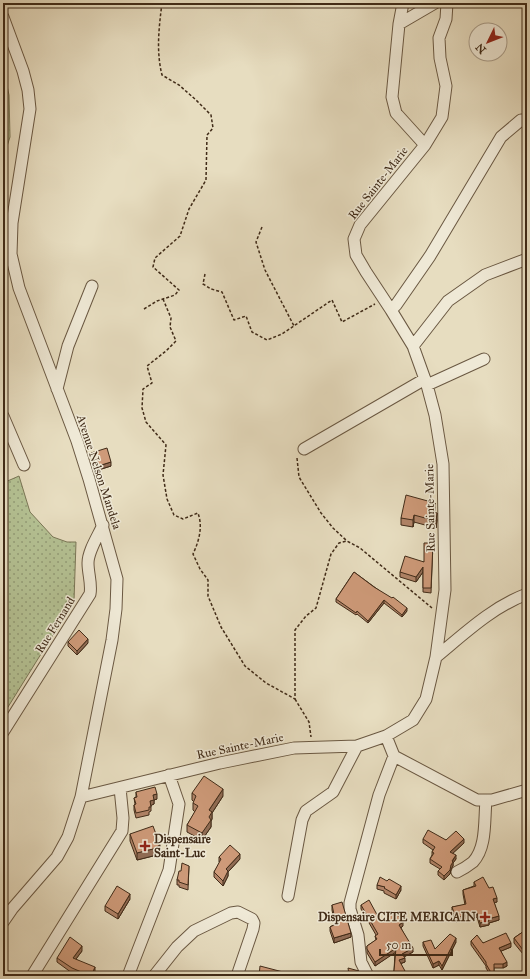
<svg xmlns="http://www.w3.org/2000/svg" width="530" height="979" font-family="'IM FELL Great Primer',serif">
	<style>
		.grass { fill: url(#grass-dots); stroke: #7a7656 }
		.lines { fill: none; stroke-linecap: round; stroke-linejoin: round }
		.minor-casing { stroke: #6a5842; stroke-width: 13 }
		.path { stroke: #402b18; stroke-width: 1.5; stroke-dasharray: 3 2; stroke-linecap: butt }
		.minor { stroke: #efe9d6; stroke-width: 11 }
		.wall { fill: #b18468; stroke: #402b18 }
		.shaded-wall { fill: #906c55; stroke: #402b18 }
		.building { fill: #ce9a79; stroke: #402b18 }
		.poi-dot { fill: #8f2418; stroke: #efe9d6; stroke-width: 1.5 }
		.labels { text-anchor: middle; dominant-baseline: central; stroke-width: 3; stroke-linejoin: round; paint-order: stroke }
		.street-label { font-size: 12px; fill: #402b18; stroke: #efe9d6 }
		.poi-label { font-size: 12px; font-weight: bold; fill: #402b18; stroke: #efe9d6; text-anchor: start }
	</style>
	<defs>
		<pattern id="grass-dots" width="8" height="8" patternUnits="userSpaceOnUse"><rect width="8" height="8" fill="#b4c193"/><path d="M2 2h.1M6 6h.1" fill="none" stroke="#949d77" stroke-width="1.8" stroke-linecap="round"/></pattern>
	</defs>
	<rect width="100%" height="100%" fill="#e7ddc0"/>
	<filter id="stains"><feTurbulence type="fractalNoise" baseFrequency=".005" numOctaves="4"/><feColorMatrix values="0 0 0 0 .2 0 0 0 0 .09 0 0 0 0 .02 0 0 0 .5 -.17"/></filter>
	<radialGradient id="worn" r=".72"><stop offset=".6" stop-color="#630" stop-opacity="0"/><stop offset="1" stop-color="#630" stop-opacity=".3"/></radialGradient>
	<path class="grass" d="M3,67L9,95L10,137L3,159Z
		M19,476L30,512L53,537L67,542H76L74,601L3,715V483Z"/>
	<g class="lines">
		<defs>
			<path id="minor" d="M403,3L399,24L392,97L396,113L425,145
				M3,17L23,71L28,90L30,109L12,223L11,254L19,288L77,441L89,479L117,579L116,609L112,640L81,797L68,837L57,857L12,909L3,922
				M399,24L435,3
				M391,310L396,305L430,256L501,137L521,120H527
				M413,346L448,301L485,275L527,259
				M427,385L484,359
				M57,389L68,346L92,286
				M3,416L24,465
				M304,449L425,379
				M436,657C464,634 492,607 527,594
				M3,732L90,594C92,584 88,574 88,563C88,551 98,536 103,525
				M386,736L394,756L477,800H492L527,790
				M81,797L220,763L294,748L357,746L386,736L413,720L426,699L436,657L445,590L443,464L435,415L427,385L413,346L391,310L366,272L356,255L354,239L360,225L425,145L442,117L446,86L440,58L439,38L446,19L447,3
				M457,872C463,869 468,866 473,862C487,847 484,820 486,801
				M288,896L302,820L306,811L333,792L357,746
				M32,976L122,831L123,818L120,788
				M128,976L169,870L179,804L169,775
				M154,976L177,947L194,931L231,913L238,912L252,919L254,923L253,929L238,973
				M368,976L361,962L358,935L350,909V903L379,795L394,756"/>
		</defs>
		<use href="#minor" class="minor-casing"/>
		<path class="path" d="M262,227L256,242L265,270L294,326
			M205,274L203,284L211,289L222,292L234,320L246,316L252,332L267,340L282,334L332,300L342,322L375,304
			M163,299L171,318L170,327L176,341L166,351L147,366L152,383L143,389L142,408L146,422L166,445L163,475L167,499L174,515L183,519L198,513C203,527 199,541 193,554L200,569L208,580V596L221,627L245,666L266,683L295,699V630L306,616L316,608L331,554L339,543L347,541L360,548L432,608
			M144,309L157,301L175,295L179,290L153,267L155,258L180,236L189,209L206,180L207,135L213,128L211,115L196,100L179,85L162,75C156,51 159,27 162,3
			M297,458L299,477L321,513L333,528L347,541
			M295,699L309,722L311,737"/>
		<use href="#minor" class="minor"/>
	</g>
	<path class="wall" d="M91,453L111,466L95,471L91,458Z
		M435,510L434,512L437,520L436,528L414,522L413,527L401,525V518Z
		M433,543L431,593L423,592V572L416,582L400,577V572L424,562Z
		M354,572L407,611L402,617L384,603L368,623L357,614L356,615L336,602V599Z
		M68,642L88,643L77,655L68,646Z
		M136,792L157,799L154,800V804L151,805V811L149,812V815L136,818L134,810V805L135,804L134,798L136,797Z
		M192,793L223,796L212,813V819L211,821V827L202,840L187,832V825L195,812L193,810V803L194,802L192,800Z
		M130,834L160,852L153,856L137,860L130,841Z
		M423,839L446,840L464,843L453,853L456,859L453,863V866L451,869L450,874L444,880L438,875V871L440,869L430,863V859L432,855V852L433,850L423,843Z
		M219,857L240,859L228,872V876L223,886L214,877V872L220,863L219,862Z
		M189,866L188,890L179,887V885H177V880L181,871Z
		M474,882L489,888L497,902H494L499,920L489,923V925L480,927L477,917L474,920L471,917L456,922L452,911V907L465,905L463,894V890L474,886Z
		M377,885L401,890L396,899L384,893V891L377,889Z
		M130,899L118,919L105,911V906Z
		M332,905L351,937L334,943L330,931V927L335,924L332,910Z
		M361,905L381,922L403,926L401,928L413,952L404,957L405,962L400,964L405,975L394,971L395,952L375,966L367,953V946L376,940L375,936L376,935L361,909Z
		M527,929V951L523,954L514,943V938Z
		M471,941L511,947L501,951L507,966L503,968H494V976H491L486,968V966L471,945Z
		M423,942L435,949L456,942L442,970L439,965L433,968L423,946Z
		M82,951L76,959L95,972L93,976H81L72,973L57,962V958Z"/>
	<path class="shaded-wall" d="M111,462V466L95,471V467Z
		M435,503V510L432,518V511Z
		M437,513V520L436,528V521Z
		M414,515V522L413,527V520Z
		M423,567V572L416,582V577Z
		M384,600V603L368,623V621Z
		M407,608V611L402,617V615Z
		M88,639V643L77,655V651Z
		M4,765V770L3,772V767Z
		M223,789V796L212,813V819L211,821V827L202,840V833L209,810Z
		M157,794V799L154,800V804L150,806V801L153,795Z
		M464,839V843L450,856V852Z
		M160,845V852L153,856L137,860V853Z
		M240,854V859L228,872V876L223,886V881L226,869Z
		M456,855V859L453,863V866L451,869L450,874L444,880V876Z
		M401,886V890L396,899V895Z
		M130,894V899L118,919V914Z
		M497,898V902L493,903V899Z
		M471,913V917L456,922V918Z
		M477,913V917L474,920V916Z
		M499,916V920L489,923V925L480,927V923L488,919Z
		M403,922V926L399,929V925Z
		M351,933V937L334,943V938Z
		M456,938V942L442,970V966Z
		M511,943V947L499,952V948Z
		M82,946V951L73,963V958Z
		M527,946V951L523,954V950Z
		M396,948V952L375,966V962Z
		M413,948V952L402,958V954Z
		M405,958V962L399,964V960Z
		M439,961V965L433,968V964Z
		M507,962V966L503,968V964Z
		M95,967V972L93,976H91Z
		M405,971V975L403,976H401V973Z"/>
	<path class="building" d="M107,448L111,462L95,467L91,453Z
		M406,495L435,503L432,511L437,513L436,521L414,515L413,520L401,518Z
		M424,543H433L431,588H423V567L416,577L400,572L405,556L424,562Z
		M354,572L374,587L392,598L393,597L407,608L402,615L384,600L368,621L357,611L356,613L336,599Z
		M79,630L88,639L77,651L68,642Z
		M204,776L223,789L209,810L212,812L209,817L211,820L202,833L187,825L198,806L193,803L196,796L192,793Z
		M155,787L157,794L153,795L154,800L150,801L151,807H149V810L136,813L134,805L136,804L134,798L137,797L136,792Z
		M153,826L160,845L153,849L137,853L130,834Z
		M428,830L446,840L456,831L464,839L450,852L456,855L452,861L453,862L451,865L450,870L444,876L438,871L442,867L430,859L434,853L432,852L435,847L423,839Z
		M230,845L240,854L226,869L228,871L223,881L214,872L221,859L219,857Z
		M182,863L189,866L188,885L179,882V880H177L179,871H181Z
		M380,877L387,881L389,879L401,886L396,895L384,888L385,887L377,885Z
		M483,877L489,888L493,887L497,898L493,899L499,916L488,919L489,921L480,923L477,913L474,916L471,913L456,918L452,907L466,904L463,890L476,886L474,882Z
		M117,886L130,894L118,914L105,906Z
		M369,900L381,922L395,911L403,922L399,925L413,948L402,954L405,958L399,960L405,971L401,973L402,976H392V972L394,971L396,948L375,962L367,949V946L377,939L375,936L378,934L361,905Z
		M342,902L351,933L334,938L330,927L336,924L332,905Z
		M527,929V946L523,950L514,938Z
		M506,933L511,943L499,948L507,962L503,964H494V976H493L486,964V962L471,941L477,935L483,943Z
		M450,934L456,938L442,966L439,961L433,964L423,942L431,940L435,949Z
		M70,937L82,946L73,958L95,967L91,976L72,968L57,958Z
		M260,966L283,972L282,976H259Z
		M348,968L359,971L363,976H345L349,975Z"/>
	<g class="poi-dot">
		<path d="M143 840h4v4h4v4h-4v4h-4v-4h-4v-4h4z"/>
		<path d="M483 911h4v4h4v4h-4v4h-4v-4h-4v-4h4z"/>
	</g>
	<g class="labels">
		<g class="street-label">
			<text transform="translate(378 183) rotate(-52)">Rue Sainte-Marie</text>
			<text transform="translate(99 472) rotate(72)">Avenue Nelson Mandela</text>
			<text transform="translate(430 508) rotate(-91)">Rue Sainte-Marie</text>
			<text transform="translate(55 625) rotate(-58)">Rue Fernand</text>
			<text transform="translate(240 746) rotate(-12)">Rue Sainte-Marie</text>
		</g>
		<g class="poi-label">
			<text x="154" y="839">Dispensaire<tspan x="154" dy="14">Saint-Luc</tspan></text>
			<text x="476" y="917" text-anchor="end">Dispensaire CITE MERICAIN</text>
		</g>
	</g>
	<rect width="530" height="979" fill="none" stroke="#e7ddc0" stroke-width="16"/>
	<rect x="4" y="4" width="522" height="971" fill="none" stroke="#402b18" stroke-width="2"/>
	<rect x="8" y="8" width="514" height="963" fill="none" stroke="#402b18"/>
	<g transform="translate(488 42) rotate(227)"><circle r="19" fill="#efe9d6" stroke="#a99d8a"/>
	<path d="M0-3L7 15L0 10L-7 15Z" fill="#8f2418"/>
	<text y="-6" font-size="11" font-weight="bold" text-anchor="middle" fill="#402b18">N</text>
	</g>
	<path d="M380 949v6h72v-6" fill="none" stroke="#402b18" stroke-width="2"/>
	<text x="386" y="949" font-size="12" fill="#402b18" stroke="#efe9d6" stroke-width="3" paint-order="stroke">50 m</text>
	<rect width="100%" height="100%" filter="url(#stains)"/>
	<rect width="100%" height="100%" fill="url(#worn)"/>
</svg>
